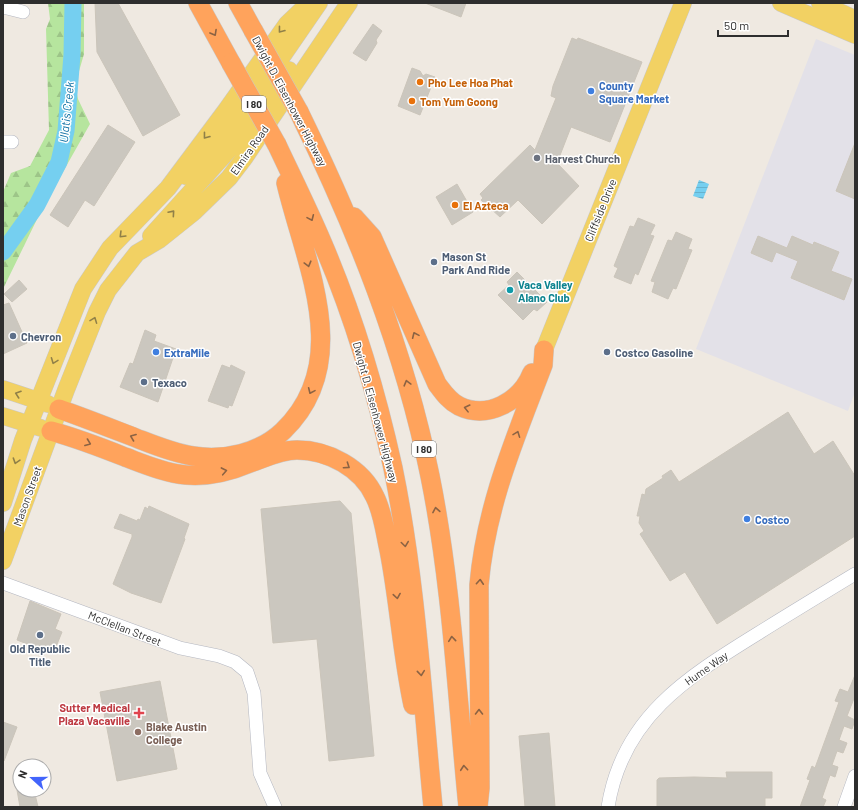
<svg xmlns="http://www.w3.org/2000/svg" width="858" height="810" font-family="Barlow,sans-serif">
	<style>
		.industrial { fill: #e3e1e8 }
		.forest { fill: url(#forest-firs) }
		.water { fill: url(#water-rules) }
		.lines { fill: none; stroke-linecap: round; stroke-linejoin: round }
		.river { stroke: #75cff0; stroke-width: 17 }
		.building { fill: #cbc7bf; stroke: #cbc5ba }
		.minor-casing { stroke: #b4b7c1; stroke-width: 14 }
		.major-casing { stroke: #c9c9c9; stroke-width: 18 }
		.highway-casing { stroke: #c9c9c9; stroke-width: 20 }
		.minor { stroke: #fff; stroke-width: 13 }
		.major { stroke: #f2d163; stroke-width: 17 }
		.highway { stroke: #ffa35c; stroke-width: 19 }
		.highway-bridge-casing { stroke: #c9c9c9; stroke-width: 20; stroke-linecap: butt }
		.highway-bridge { stroke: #ffa35c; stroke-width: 19 }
		.oneway { stroke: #908048 }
		.oneway2 { stroke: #8c6343 }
		.food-dot { fill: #e8710a; stroke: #fff; stroke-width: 1.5 }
		.shop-dot { fill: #3f7fe0; stroke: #fff; stroke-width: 1.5 }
		.worship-dot { fill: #6b7280; stroke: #fff; stroke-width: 1.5 }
		.service-dot { fill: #5c6f8a; stroke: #fff; stroke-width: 1.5 }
		.culture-dot { fill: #0f9aa8; stroke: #fff; stroke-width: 1.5 }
		.health-dot { fill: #e0444e; stroke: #fff; stroke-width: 1.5 }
		.education-dot { fill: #8d6e63; stroke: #fff; stroke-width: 1.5 }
		.labels { text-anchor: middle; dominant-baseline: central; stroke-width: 3; stroke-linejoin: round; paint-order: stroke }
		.shield { fill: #fff; stroke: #6d6d6d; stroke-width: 1 }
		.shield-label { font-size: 10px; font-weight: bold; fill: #2e2e2e }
		.food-label { font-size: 11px; font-weight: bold; fill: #c56008; stroke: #fff; text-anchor: start }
		.shop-label { font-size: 11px; font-weight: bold; fill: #366cbe; stroke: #fff; text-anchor: start }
		.street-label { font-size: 11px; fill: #2e2e2e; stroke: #fff }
		.worship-label { font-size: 11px; font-weight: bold; fill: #5b616d; stroke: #fff; text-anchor: start }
		.service-label { font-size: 11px; font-weight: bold; fill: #4e5e75; stroke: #fff; text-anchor: start }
		.culture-label { font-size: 11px; font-weight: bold; fill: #0d838f; stroke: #fff; text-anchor: start }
		.health-label { font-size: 11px; font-weight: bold; fill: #be3a42; stroke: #fff; text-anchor: end }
		.education-label { font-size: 11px; font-weight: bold; fill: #785e54; stroke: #fff; text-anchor: start }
		.water-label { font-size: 12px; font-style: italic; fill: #0d6fa3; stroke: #fff }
	</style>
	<defs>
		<pattern id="forest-firs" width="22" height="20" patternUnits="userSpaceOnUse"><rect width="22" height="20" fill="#b6e59e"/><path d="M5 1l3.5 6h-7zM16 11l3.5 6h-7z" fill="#9dc588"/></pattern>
		<pattern id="water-rules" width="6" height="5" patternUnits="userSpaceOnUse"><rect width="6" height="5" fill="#75cff0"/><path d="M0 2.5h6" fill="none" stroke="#66b2ce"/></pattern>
	</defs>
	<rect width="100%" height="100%" fill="#efe9e1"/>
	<path class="industrial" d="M816,39L855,55V392L848,411L696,349Z"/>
	<path class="forest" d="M48,3H84V54L75,85L78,99L90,124L42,209L3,289V192L11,173L30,166L49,130L46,29L50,19Z"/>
	<path class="water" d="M699,180L709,184L703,199L693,196Z"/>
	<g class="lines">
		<path class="river" d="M3,252L37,205L59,162L66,131L72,55L73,3"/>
	</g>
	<path class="building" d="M95,3H118L180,115L143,136L97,52Z
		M425,3H466L461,17Z
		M373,24L382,31L376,40L377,43L366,61L353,53Z
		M572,38L577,40L578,38L642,62L610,142L571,127L557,163L579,186L542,224L518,200L500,217L481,200L483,198L480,194L530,145L535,150L556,98L551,96L553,86Z
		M412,68L420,71L423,76L426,74L435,77L420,115L398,106Z
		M108,125L135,142L94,206L85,200L68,227L50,215Z
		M855,143V199L836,191Z
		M457,184L473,212L452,225L436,197Z
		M638,218L655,225L650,235L654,236L638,275L635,273L631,284L614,277L618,268L614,266L630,226L634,227Z
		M676,232L692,239L688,249L692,250L676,289L673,288L668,299L652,292L655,282L651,281L668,240L672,241Z
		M758,236L787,248L792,236L813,245L814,242L839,252L831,271L852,279L844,300L791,278L798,261L776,252L772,262L751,253Z
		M517,272L547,302L537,311L534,309L523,320L498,295L509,285L507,282Z
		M19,280L27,289L12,302L4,294Z
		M9,303L27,343L3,354V305Z
		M145,330L156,335L154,341L176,349L158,402L120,387L130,363L133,364Z
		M222,365L230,368L231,365L245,372L232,406L229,405L228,408L208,401Z
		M788,412L814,454L833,441L855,476V536L717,624L685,572L670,581L640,534L644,531L639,523L640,516H637L642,494L645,495L646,489L663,478L662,476L671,470L679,482Z
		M340,501L351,513L374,756L329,761L317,639L273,643L261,509Z
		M149,506L189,524L184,538L185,539L161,603L131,593L113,584L132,537V534L114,528L120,514L137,521L138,519L140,520L145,507L148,509Z
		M30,601L61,614L55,629L62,632L53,654L17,640Z
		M855,675V696L847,716L855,720L852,729L844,726L839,740L847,743L843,753L837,751L832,765L838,767L835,777L830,775L822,798L826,800L823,807H800L810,780L807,779L812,766L815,768L839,702L835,701L840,689L848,692Z
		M160,681L177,769L117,781L100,692Z
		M3,722L17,727L4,761H3Z
		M549,733L555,807H525L519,736Z
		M726,772H772V798H765V807H657V780L659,778L694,777L727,778Z
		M17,790H34L38,807H20Z"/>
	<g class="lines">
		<defs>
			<path id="minor" d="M3,7L23,12
				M3,142H12
				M3,583L180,648L219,656L235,662L247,672L254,693L260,773L275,807
				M608,807C622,718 686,678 757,634C789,614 822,594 855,574
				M844,807L855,776"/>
			<path id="major" d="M781,3L855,35
				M820,3L855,19
				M185,176L210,153L237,122L319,3
				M151,236L245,132L289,70
				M544,350L683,3
				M3,389L48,404
				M3,416L41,428
				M3,503L23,440L83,289L110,248L168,188L227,109L287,24L309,3
				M3,561L66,390L97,312L108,290L137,253L159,240L194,212L229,178L245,157L349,3"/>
			<path id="highway" d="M198,3L231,63
				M238,3L253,30
				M299,112C356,229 404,348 430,476C452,585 457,697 468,807
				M277,145C292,177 308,209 322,242C353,314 376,391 393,468C416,580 422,694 433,807
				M354,217L372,237L437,384C443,392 449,401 459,406C488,420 521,401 532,373
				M59,409C85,418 110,428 136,438C154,445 173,453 193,456C224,461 260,453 283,431C355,362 305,264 286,183
				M51,431C76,438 100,447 125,457C144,464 165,473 186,475C207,477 231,471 250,463C265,458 280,450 297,450C328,450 362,468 375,497C383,513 385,532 389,550C399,601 402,654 413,705
				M478,807L480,788L479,585C486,505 515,439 543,365L544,350"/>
		</defs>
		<use href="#minor" class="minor-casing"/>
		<use href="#major" class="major-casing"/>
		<use href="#highway" class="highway-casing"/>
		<use href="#minor" class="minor"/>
		<use href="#major" class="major"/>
		<use href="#highway" class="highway"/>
		<defs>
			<path id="highway-bridge" d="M253,30L299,112
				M231,63L277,145"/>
		</defs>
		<use href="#highway-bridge" class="highway-bridge-casing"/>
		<use href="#highway-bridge" class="highway-bridge"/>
	</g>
	<defs><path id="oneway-chevron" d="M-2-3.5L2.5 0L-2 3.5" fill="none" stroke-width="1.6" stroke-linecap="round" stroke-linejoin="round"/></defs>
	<g class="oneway">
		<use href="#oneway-chevron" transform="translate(281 30) rotate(128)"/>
		<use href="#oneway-chevron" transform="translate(206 136) rotate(128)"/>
		<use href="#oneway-chevron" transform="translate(172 213) rotate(-49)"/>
		<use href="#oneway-chevron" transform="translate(122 235) rotate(135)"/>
		<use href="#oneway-chevron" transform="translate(94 320) rotate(-69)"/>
		<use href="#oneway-chevron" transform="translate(54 361) rotate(111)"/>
		<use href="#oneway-chevron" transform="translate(18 394) rotate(-161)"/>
		<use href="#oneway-chevron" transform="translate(16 461) rotate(108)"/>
	</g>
	<g class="oneway2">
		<use href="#oneway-chevron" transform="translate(214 33) rotate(61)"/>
		<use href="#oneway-chevron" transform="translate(311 218) rotate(66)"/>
		<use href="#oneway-chevron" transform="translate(308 264) rotate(75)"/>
		<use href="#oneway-chevron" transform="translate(415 335) rotate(-114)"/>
		<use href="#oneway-chevron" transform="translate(407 383) rotate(-105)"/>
		<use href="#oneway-chevron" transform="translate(311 391) rotate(114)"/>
		<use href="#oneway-chevron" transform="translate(467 408) rotate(-166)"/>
		<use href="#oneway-chevron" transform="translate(517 434) rotate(-69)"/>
		<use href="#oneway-chevron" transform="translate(133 437) rotate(-159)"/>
		<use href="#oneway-chevron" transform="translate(88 443) rotate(21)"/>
		<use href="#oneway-chevron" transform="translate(347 466) rotate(34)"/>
		<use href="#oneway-chevron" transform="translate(224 471) rotate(-11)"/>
		<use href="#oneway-chevron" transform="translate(436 510) rotate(-100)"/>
		<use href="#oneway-chevron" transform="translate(405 544) rotate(82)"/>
		<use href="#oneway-chevron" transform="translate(480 582) rotate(-86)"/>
		<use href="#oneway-chevron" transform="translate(397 596) rotate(81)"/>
		<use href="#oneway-chevron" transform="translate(452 639) rotate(-96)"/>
		<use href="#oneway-chevron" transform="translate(421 673) rotate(84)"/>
		<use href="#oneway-chevron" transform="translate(479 712) rotate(-90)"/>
		<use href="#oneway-chevron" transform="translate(464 768) rotate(-95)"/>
	</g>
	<g class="food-dot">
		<circle cx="420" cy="82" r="4"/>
		<circle cx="412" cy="101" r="4"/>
		<circle cx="455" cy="205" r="4"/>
	</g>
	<g class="shop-dot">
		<circle cx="591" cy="91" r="4"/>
		<circle cx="156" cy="352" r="4"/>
		<circle cx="747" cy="519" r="4"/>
	</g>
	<circle class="worship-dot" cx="537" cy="158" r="4"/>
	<g class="service-dot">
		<circle cx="434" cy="262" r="4"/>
		<circle cx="13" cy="336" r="4"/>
		<circle cx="607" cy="352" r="4"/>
		<circle cx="144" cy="382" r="4"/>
		<circle cx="40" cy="635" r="4"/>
	</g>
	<circle class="culture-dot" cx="510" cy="290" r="4"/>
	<path class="health-dot" d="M137 707h4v4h4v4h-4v4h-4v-4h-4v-4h4z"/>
	<circle class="education-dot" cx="138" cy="732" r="4"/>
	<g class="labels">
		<g class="shield">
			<rect x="242" y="96" width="24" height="16" rx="3"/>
			<rect x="412" y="441" width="24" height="16" rx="3"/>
		</g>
		<g class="shield-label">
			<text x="254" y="104">I 80</text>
			<text x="424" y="449">I 80</text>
		</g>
		<g class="food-label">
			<text x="428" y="82">Pho Lee Hoa Phat</text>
			<text x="420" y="101">Tom Yum Goong</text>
			<text x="463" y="205">El Azteca</text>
		</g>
		<g class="shop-label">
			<text x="599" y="85">County<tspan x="599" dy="13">Square Market</tspan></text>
			<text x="164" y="352">ExtraMile</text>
			<text x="755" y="519">Costco</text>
		</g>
		<g class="street-label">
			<text transform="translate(290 101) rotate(62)">Dwight D. Eisenhower Highway</text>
			<text transform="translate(249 150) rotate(-55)">Elmira Road</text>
			<text transform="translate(600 210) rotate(-68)">Cliffside Drive</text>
			<text transform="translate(376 412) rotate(75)">Dwight D. Eisenhower Highway</text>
			<text transform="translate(27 496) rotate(-70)">Mason Street</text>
			<text transform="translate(125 628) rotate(21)">McClellan Street</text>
			<text transform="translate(706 668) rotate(-35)">Hume Way</text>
		</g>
		<g class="worship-label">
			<text x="545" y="158">Harvest Church</text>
		</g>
		<g class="service-label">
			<text x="442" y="256">Mason St<tspan x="442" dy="13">Park And Ride</tspan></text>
			<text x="21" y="336">Chevron</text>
			<text x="615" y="352">Costco Gasoline</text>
			<text x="152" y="382">Texaco</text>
			<text x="40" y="648" text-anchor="middle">Old Republic<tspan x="40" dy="13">Title</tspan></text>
		</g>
		<g class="culture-label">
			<text x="518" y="284">Vaca Valley<tspan x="518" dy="13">Alano Club</tspan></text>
		</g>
		<g class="health-label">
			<text x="130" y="707">Sutter Medical<tspan x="130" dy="13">Plaza Vacaville</tspan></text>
		</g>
		<g class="education-label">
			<text x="146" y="726">Blake Austin<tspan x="146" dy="13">College</tspan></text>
		</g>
		<g class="water-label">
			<text transform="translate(66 112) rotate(-84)">Ulatis Creek</text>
		</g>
	</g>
	<rect width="858" height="810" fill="none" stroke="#2e2e2e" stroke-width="8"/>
	<g transform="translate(32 778) rotate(291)"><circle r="19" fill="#ffffff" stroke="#ababab"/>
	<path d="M0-3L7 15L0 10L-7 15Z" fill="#4264fb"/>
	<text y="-6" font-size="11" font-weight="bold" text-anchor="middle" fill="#2e2e2e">N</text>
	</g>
	<path d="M718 30v6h70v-6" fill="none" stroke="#2e2e2e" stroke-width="2"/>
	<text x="724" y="30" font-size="12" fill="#2e2e2e" stroke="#ffffff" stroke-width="3" paint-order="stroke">50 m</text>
</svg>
